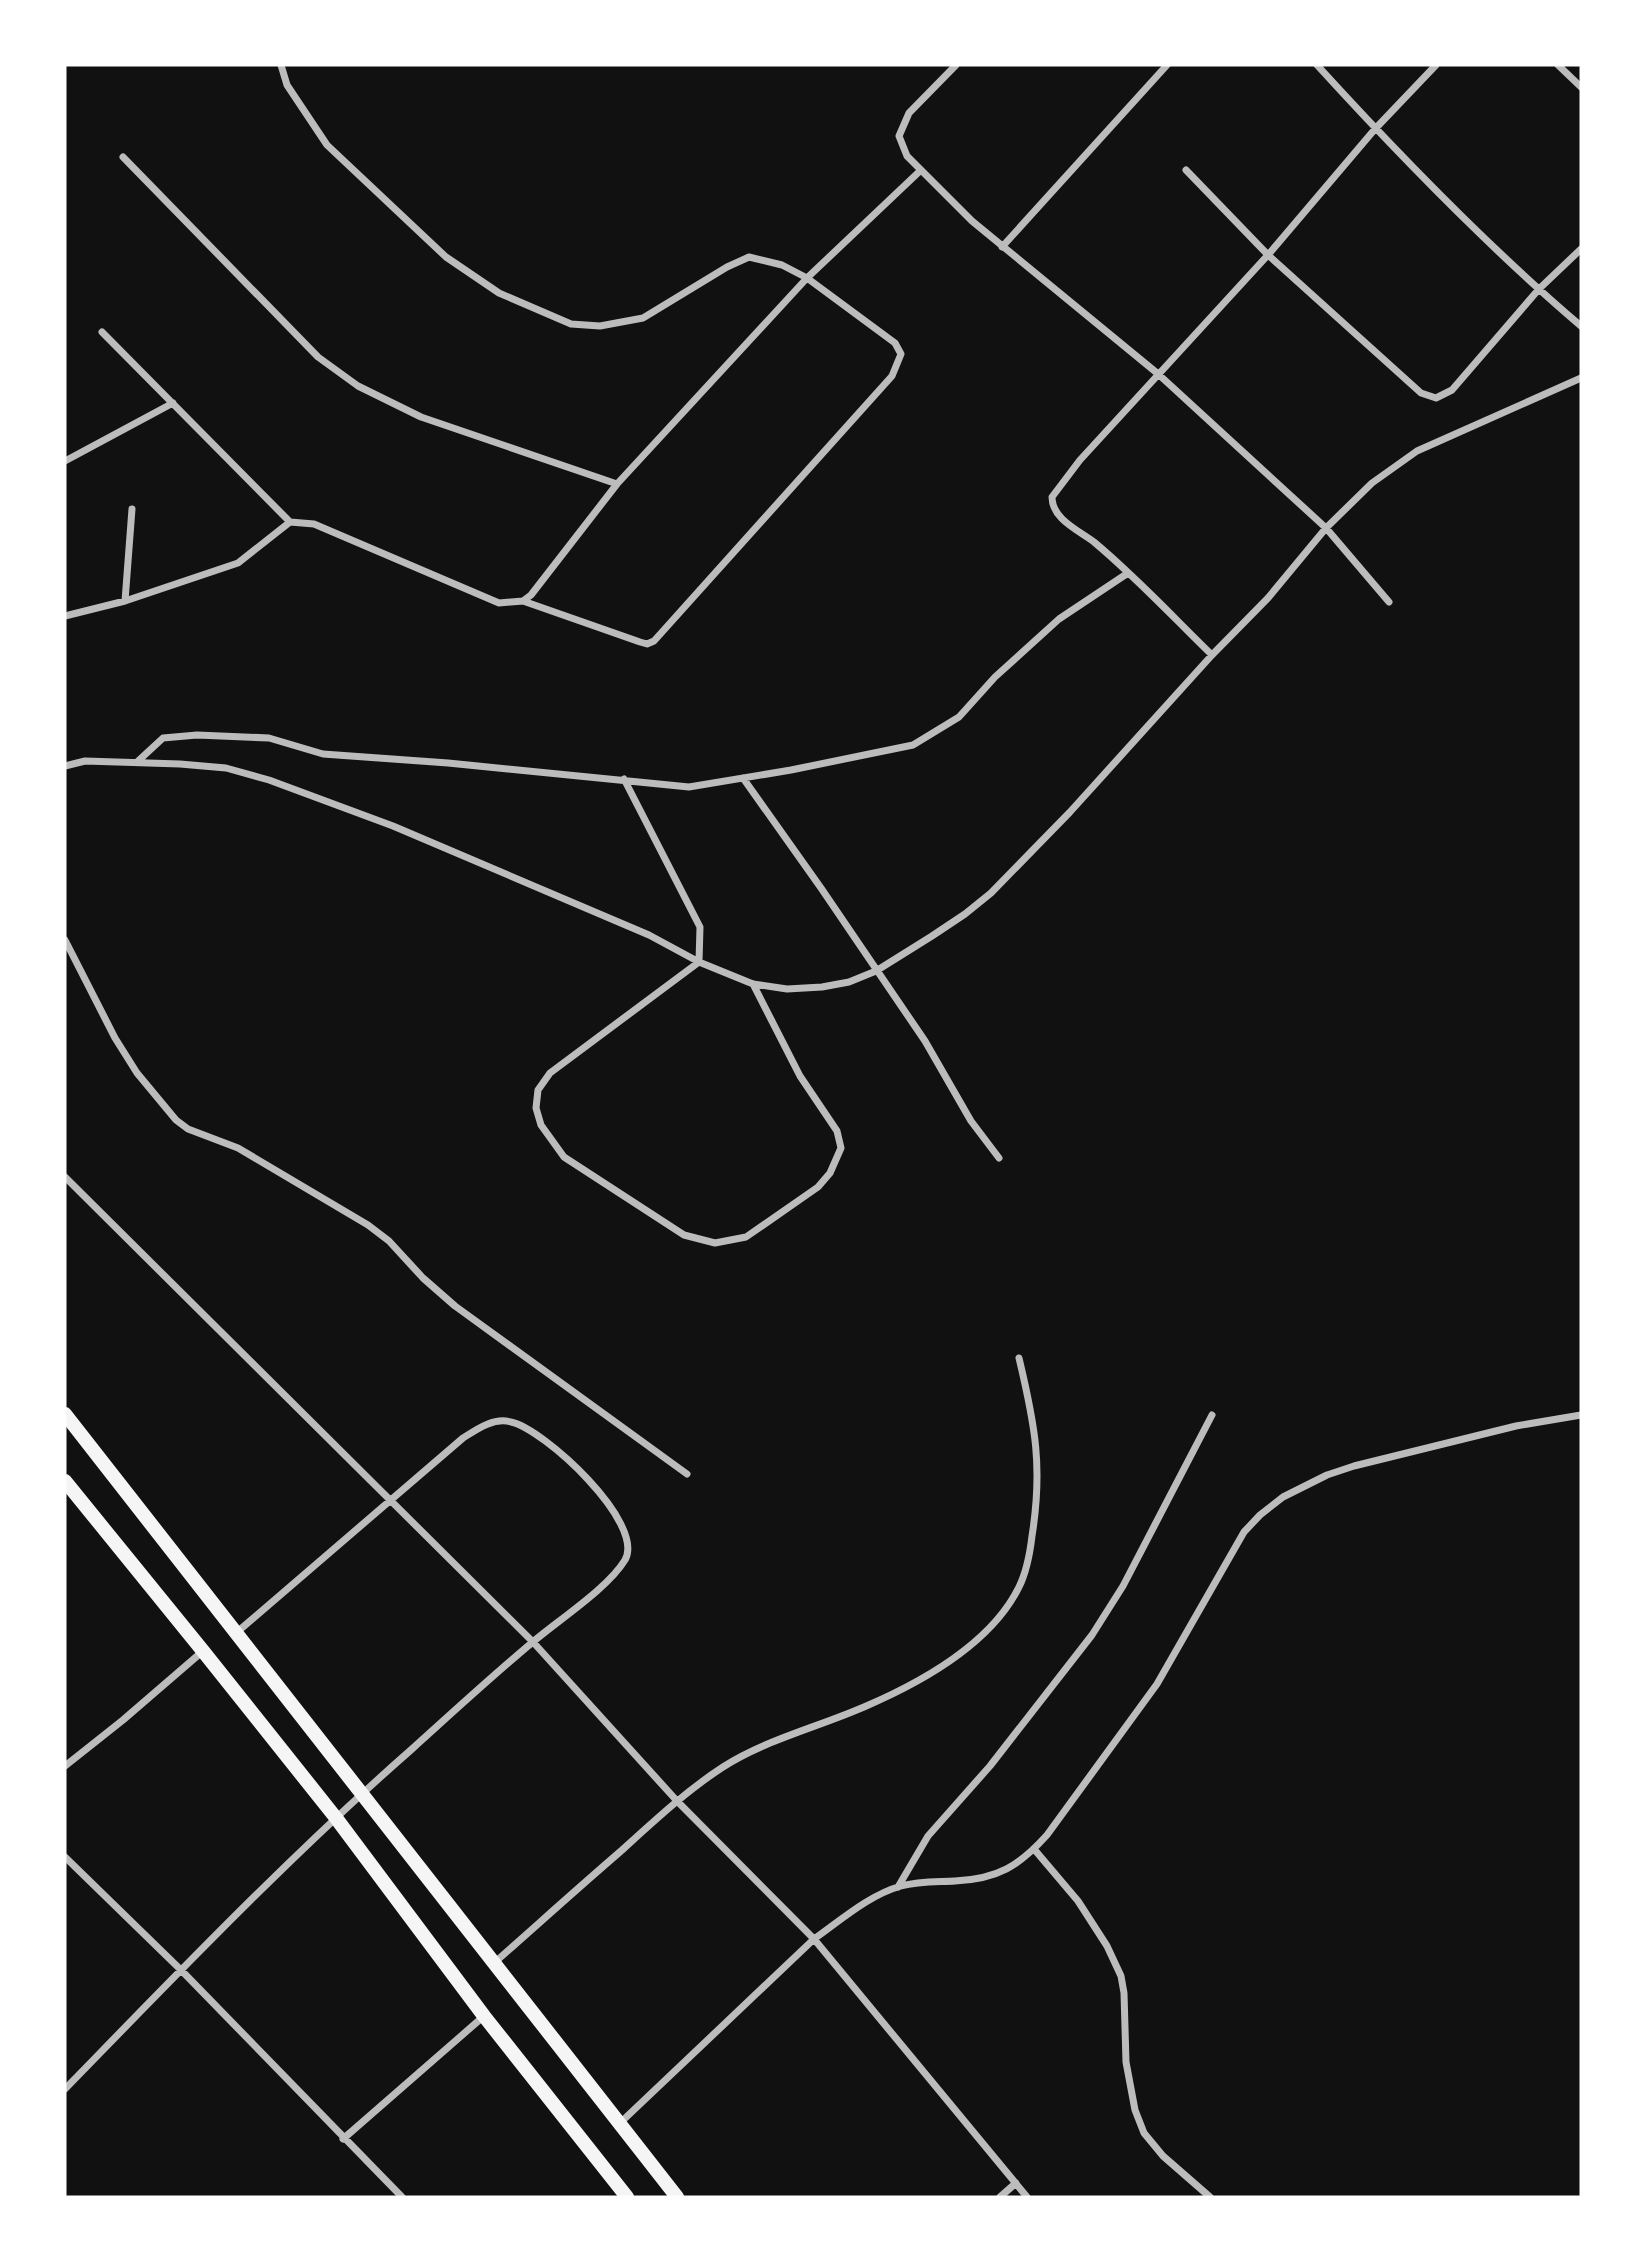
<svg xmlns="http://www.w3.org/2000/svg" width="1646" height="2262" font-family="Montserrat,sans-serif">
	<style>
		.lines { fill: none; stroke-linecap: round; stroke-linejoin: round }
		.minor { stroke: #bcbcbc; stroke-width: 7 }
		.secondary { stroke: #f5f5f5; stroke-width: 14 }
	</style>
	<rect width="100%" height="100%" fill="#111"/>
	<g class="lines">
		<path class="minor" d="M281,65L287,85L327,145L446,257L499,293L571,324L600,326L643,318L727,267L749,257L782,265L807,278L921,170
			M956,65L909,113L899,136L907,156L972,221L1157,373L1326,528L1389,602
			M1317,65C1400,156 1487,246 1581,326
			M1558,65L1581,87
			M123,157L318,357L358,386L421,417L617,484
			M1186,170L1268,255L1421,393L1436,398L1452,390L1539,289L1581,249
			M1002,247L1167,65
			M102,332L290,522
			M65,461L173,403
			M125,601L132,509
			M65,616L125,601L238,563L290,522L314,524L499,603L523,601L531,595L617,484L807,278L895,343L901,354L892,376L654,641L647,644L640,642L523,601
			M1212,655C1173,617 1136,577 1094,542C1078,530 1052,519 1052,497L1080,460L1268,255L1375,129L1436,65
			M137,762L163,738L197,735L269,738L323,754L448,763L689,787L791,770L913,745L959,717L995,677L1059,619L1128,573
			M65,766L85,761L180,764L226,768L269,780L393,826L649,935L699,962L753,984L787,989L822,987L849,982L876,971L932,936L965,914L991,893L1070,812L1212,655L1268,598L1326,528L1372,483L1417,451L1581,378
			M743,778L821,888L925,1041L971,1121L999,1158
			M624,779L700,927L699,962L550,1073L538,1090L536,1108L541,1125L564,1157L684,1235L715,1243L746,1237L818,1187L830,1173L841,1148L837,1131L800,1076L753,984
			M65,940L115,1038L137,1073L176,1120L188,1129L238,1148L368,1225L389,1241L423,1278L455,1306L687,1474
			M65,1177L533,1642L677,1801L814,1939L1027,2197
			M65,1766L123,1720L203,1651
			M1034,1849L1078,1901L1107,1946L1121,1976L1124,1993L1126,2062L1135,2110L1144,2133L1163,2156L1210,2197
			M65,1857L181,1970L402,2197
			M898,1887L928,1836L990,1766L1092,1635L1123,1586L1212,1415
			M494,1963C536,1926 578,1888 621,1851C653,1822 686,1791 723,1767C765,1740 818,1727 864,1707C920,1683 991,1644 1019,1587C1027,1571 1030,1553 1032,1536C1043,1467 1035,1425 1019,1358
			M65,2089C178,1973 290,1856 412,1749C452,1713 492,1676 534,1641C560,1619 608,1588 625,1560C646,1523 544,1429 511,1422C494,1417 477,1429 463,1438L236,1633
			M619,2124L814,1939C841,1920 869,1895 901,1886C919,1881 936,1882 955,1881C998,1879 1019,1866 1047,1835L1157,1684L1244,1532L1260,1515L1283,1497L1327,1475L1354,1466L1516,1426L1581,1415
			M343,2139L484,2016
			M1000,2197L1016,2183"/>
		<path class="secondary" d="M65,1414L677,2197
			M65,1481L203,1651L336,1818L484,2016L627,2197"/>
	</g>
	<rect width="1646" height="2262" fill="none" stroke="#ffffff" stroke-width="133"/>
</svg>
